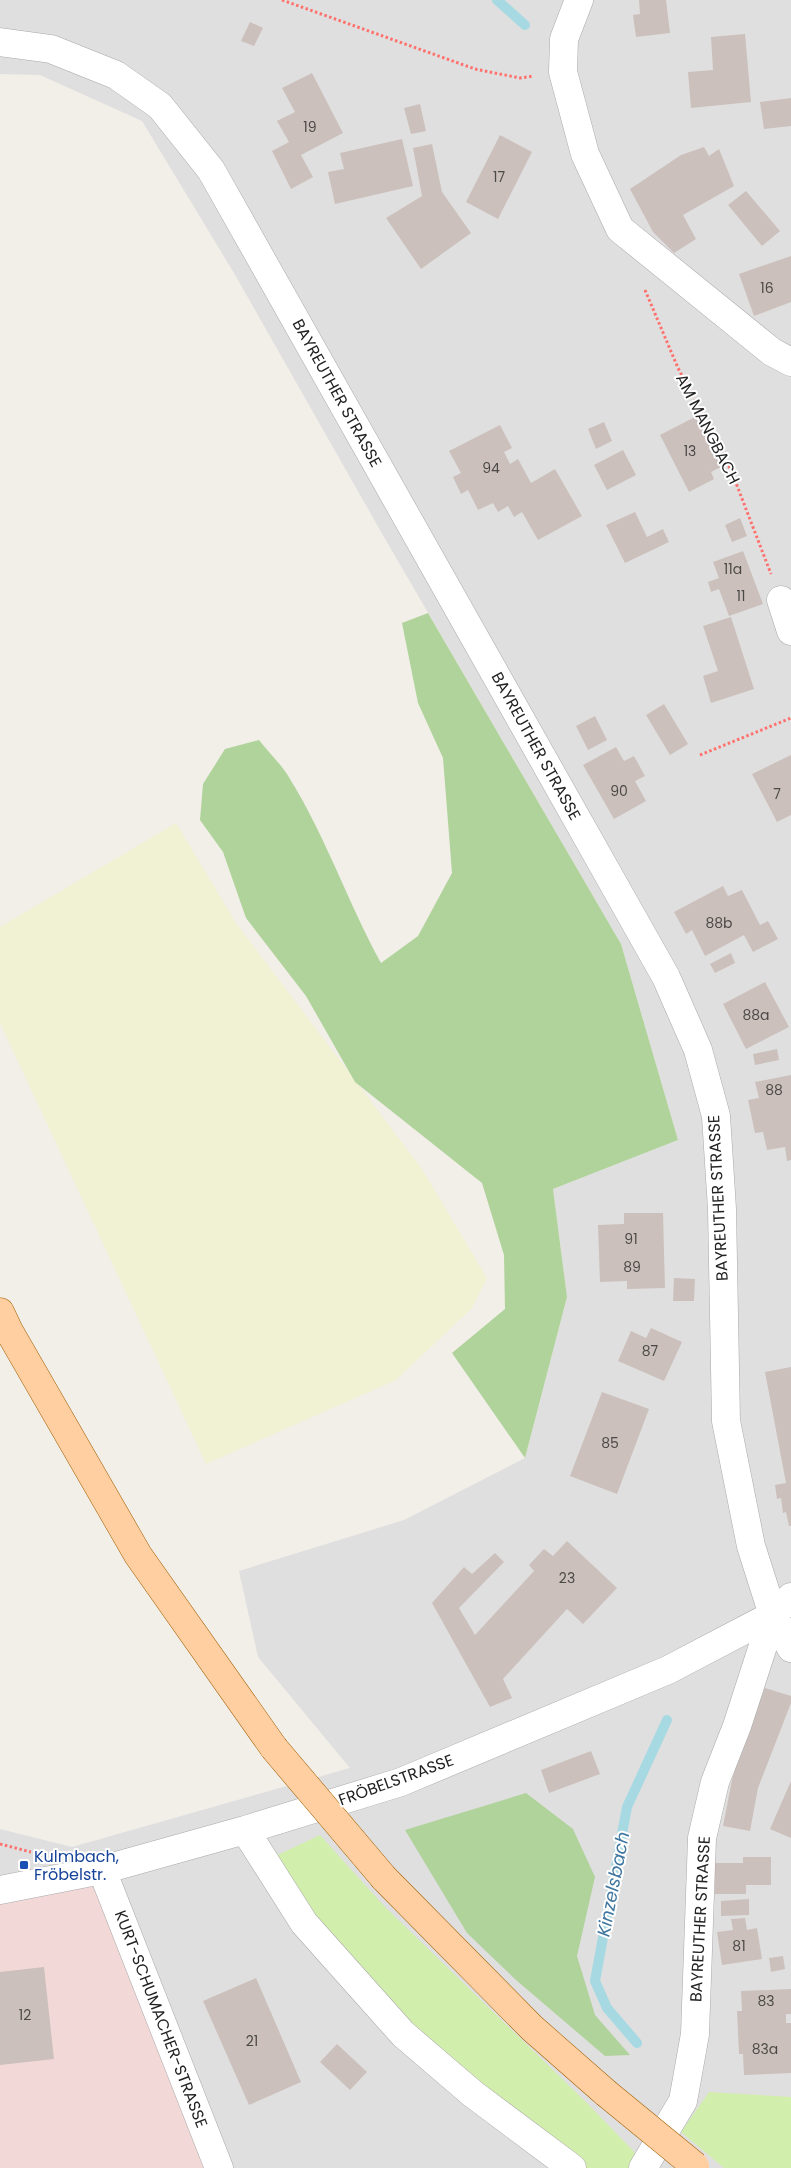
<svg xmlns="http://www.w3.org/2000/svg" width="791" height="2168" font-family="Poppins,sans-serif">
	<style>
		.residential { fill: #e0dfdf }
		.commercial { fill: #f3d8d8 }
		.farmland { fill: #f1f1d3 }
		.grass { fill: #d2eead }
		.forest { fill: #b0d39b }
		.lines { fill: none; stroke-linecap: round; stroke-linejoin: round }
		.stream { stroke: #a7d9e2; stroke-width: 10 }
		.building { fill: #cbc0bb }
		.street-casing { stroke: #a9a9a9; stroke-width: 29 }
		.primary-casing { stroke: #a05f00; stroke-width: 29 }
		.path { stroke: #ff716d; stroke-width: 3; stroke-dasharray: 2.5 2.5; stroke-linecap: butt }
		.street { stroke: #fff; stroke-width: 28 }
		.primary { stroke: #ffcfa1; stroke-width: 28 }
		.primary-bridge-casing { stroke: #a05f00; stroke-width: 29; stroke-linecap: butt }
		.primary-bridge { stroke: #ffcfa1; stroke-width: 28 }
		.transit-dot { fill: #1a4fb4; stroke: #fff; stroke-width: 2 }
		.labels { text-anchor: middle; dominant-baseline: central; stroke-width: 4; stroke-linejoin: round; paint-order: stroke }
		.number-label { font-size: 14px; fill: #4c4a48 }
		.street-label { font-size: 16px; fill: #222; stroke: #fff }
		.transit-label { font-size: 16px; fill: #164399; stroke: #fff; text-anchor: start }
		.water-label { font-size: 18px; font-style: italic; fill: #40769f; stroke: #fff }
	</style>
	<rect width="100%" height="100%" fill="#f2eee8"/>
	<path class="residential" d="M0,0H791V2168H0V1829L72,1847L350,1768L258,1657L239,1571L404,1520L525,1458L567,1297L553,1189L678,1140L621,944L384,537L234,273L142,121L40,75L0,74Z"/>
	<path class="commercial" d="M95,1884L206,2168H0V1899Z"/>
	<path class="farmland" d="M176,823L236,923L422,1169L487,1278L472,1308L396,1380L206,1464L0,1023V927Z"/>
	<path class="grass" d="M320,1835L384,1906L588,2104L646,2164L643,2168H572L473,2094L265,1861Z
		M709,2092L791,2097V2168H724L681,2132Z"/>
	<path class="forest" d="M428,613L621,944L678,1140L553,1189L567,1297L525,1458L452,1353L505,1309L504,1255L482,1183L355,1082L306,996L246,918L223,852L200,820L203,784L225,749L259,740C269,753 282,765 290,779C326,837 348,903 381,963L418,936L452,873L443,758L418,703L402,623Z
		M526,1793L573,1829L595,1877L577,1956L595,2015L630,2055L605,2056L516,1980L467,1933L405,1830Z"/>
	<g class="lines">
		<path class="stream" d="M497,0L525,25
			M637,2043L607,2008L595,1981L627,1807L667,1720"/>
	</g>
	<path class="building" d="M639,0H666L670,33L636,37L633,15L640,14Z
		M250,22L263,28L254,46L241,41Z
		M745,34L751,102L691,108L688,72L713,70L711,37Z
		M312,73L343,133L301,155L313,177L291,189L272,151L289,142L277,121L295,112L282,88Z
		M791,98V126L764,129L760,102Z
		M420,104L426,131L411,134L404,108Z
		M500,135L532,152L498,219L466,202Z
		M402,139L413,186L335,204L328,172L344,169L340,153Z
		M432,144L442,192L471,233L421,269L386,218L422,196L413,148Z
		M704,147L709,156L719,149L734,186L683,215L696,239L674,253L653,232L630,189L681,155Z
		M746,191L780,231L762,246L728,205Z
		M791,256V302L754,316L739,274Z
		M695,417L721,467L711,472L714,479L689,492L660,435Z
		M604,422L612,441L596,449L588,429Z
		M500,425L512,448L504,452L510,464L518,459L531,483L555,469L582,516L538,540L522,512L514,517L508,506L498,512L493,503L478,510L468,490L461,494L453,477L461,473L449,451Z
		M623,450L636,475L607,490L594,465Z
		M635,512L647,537L663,529L669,542L625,563L606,525Z
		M740,518L747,536L732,542L725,525Z
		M743,551L763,604L729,616L719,589L711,592L708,582L719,578L713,562Z
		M731,617L754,689L711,703L703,676L718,671L703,626Z
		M664,704L688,744L670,755L646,715Z
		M595,716L607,740L588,750L576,726Z
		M616,747L624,761L634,756L645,776L635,781L646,801L614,819L583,765Z
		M791,755V815L777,822L752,774Z
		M723,886L728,896L742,890L760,925L768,921L778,939L753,952L744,935L705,956L692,930L686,934L674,912Z
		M731,953L735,963L715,973L710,964Z
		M765,982L789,1027L746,1049L723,1004Z
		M777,1049L779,1060L755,1065L753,1054Z
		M791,1075V1160L787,1161L785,1147L767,1150L763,1132L755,1133L748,1100L759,1098L755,1082Z
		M624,1213H663L665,1288L627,1289V1281L600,1282L598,1225L624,1224Z
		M674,1278L695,1279L694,1301H673Z
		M651,1328L682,1342L664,1381L618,1361L631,1331L646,1338Z
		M791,1367V1526H789L786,1512L783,1513L781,1498L777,1499L775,1485L786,1483L765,1372Z
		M602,1392L649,1409L617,1494L570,1476Z
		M567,1541L617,1588L583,1624L567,1609L503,1679L512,1698L490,1707L432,1603L464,1567L472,1574L495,1553L504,1562L459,1608L475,1635L534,1571L529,1565L544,1549L553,1556Z
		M765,1688L791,1696V1703L758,1788L750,1831L723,1826L732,1780L744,1738Z
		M591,1751L600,1774L549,1793L541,1770Z
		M791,1781V1838L770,1829Z
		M743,1857H771V1885H746V1894H715V1863H743Z
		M749,1899V1915L721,1916V1901Z
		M745,1918L747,1930L757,1928L762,1959L722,1965L717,1932L733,1930L731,1919Z
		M783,1956L785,1969L771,1972L769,1958Z
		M44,1967L54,2059L0,2065V1972Z
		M256,1978L301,2082L249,2105L203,2001Z
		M791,1989V2014H786V2023H791V2073L744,2075L743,2054H739L737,2011H742L741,1991Z
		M337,2044L367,2072L350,2090L320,2062Z"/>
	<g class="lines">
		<defs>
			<path id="street" d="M579,0L564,39L563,72L585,154L620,229L772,352L791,362
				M0,42L51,49L116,75L160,106L211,170L666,977L698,1050L716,1116L722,1209L726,1421L751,1546L773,1615L791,1648
				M781,600L791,631
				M245,1830L304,1923L403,2034L473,2094L572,2168
				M102,1870L219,2168
				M0,1890L102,1870L245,1830L401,1782L668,1670L773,1615L791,1597
				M643,2168L683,2101L695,2034L702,1838L715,1782L737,1726L773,1615"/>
			<path id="primary" d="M0,1312L9,1331L138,1555L274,1748
				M384,1878L532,2028L606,2093"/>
		</defs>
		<use href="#street" class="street-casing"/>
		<use href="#primary" class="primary-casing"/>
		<path class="path" d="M282,0L475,69L520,78L534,76
			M645,290L678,368L731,470L771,574
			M700,755L791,718
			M0,1844L31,1852"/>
		<use href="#street" class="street"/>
		<use href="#primary" class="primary"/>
		<defs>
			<path id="primary-bridge" d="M274,1748L384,1878
				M606,2093L695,2166"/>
		</defs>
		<use href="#primary-bridge" class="primary-bridge-casing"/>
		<use href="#primary-bridge" class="primary-bridge"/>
	</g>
	<rect class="transit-dot" x="19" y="1860" width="10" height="10" rx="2.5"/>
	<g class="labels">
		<g class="number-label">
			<text x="310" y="127">19</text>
			<text x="499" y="177">17</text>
			<text x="767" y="288">16</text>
			<text x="690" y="451">13</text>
			<text x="491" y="468">94</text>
			<text x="733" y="569">11a</text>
			<text x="741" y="596">11</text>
			<text x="619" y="791">90</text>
			<text x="777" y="794">7</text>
			<text x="719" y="923">88b</text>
			<text x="756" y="1015">88a</text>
			<text x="774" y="1090">88</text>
			<text x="631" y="1239">91</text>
			<text x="632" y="1267">89</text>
			<text x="650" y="1351">87</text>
			<text x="610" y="1443">85</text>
			<text x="567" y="1578">23</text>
			<text x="739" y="1946">81</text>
			<text x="766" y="2001">83</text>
			<text x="25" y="2015">12</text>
			<text x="252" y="2041">21</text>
			<text x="765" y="2049">83a</text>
		</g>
		<g class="street-label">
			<text transform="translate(337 393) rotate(61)">BAYREUTHER STRASSE</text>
			<text transform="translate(708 429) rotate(63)">AM MANGBACH</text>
			<text transform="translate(536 746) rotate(61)">BAYREUTHER STRASSE</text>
			<text transform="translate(718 1198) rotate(-93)">BAYREUTHER STRASSE</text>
			<text transform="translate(396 1780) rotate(-20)">FRÖBELSTRASSE</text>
			<text transform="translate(700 1919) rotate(-87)">BAYREUTHER STRASSE</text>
			<text transform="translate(161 2019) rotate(69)">KURT-SCHUMACHER-STRASSE</text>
		</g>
		<g class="transit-label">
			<text x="34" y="1856">Kulmbach,<tspan x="34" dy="18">Fröbelstr.</tspan></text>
		</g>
		<g class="water-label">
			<text transform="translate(613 1884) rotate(-79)">Kinzelsbach</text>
		</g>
	</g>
</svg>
